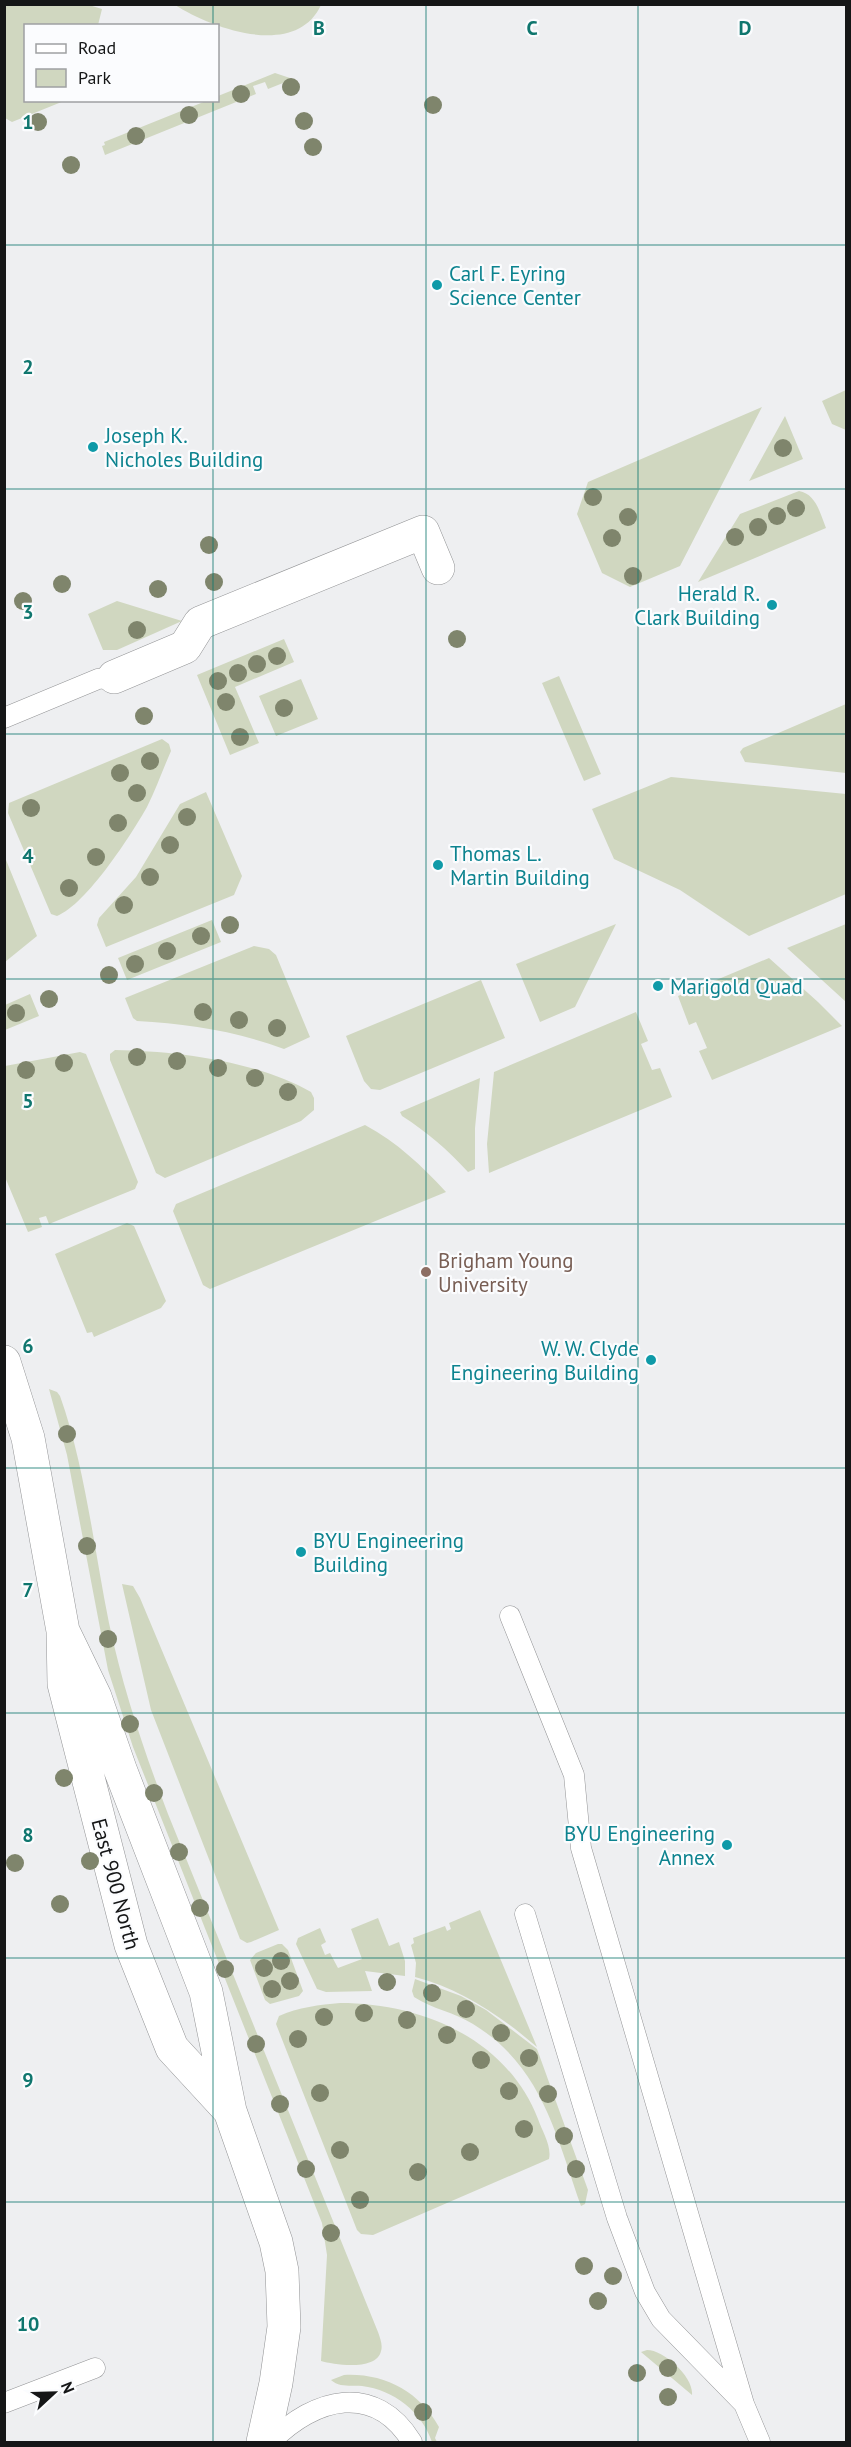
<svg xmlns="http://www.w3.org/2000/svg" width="851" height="2447" font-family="'PT Sans',sans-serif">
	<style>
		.green { fill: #d0d7c0 }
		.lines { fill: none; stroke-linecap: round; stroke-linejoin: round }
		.lane-casing { stroke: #939496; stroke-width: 21 }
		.street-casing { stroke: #939496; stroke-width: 34 }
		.lane { stroke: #fff; stroke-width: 20 }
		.street { stroke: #fff; stroke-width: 33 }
		.tree { fill: #7f856c }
		.grid { fill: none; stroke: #0f766e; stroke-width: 1.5; stroke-opacity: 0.55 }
		.culture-dot { fill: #0f9aa8; stroke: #fbfcfe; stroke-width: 2 }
		.education-dot { fill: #8d6e63; stroke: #fbfcfe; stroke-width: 2 }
		.labels { text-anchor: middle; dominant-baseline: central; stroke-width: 4.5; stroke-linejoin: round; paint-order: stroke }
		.culture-label { font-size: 21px; fill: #0d838f; stroke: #fbfcfe; text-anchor: start }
		.education-label { font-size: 21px; fill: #785e54; stroke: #fbfcfe; text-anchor: start }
		.street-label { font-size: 21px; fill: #151617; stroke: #fbfcfe }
		.grid-label { font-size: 20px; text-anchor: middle; font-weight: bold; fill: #0f766e; stroke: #fbfcfe; stroke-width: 4.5; stroke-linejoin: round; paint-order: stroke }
	</style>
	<rect width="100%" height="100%" fill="#eeeff1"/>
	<path class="green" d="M89,5L102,9L98,25L26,26V100L64,101L12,122L5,118V5Z
		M175,5H321C296,59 213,29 175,5Z
		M275,73L293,79L268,89L265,82L253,86L256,94L105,155L102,146L105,145L104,142L206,101L218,100V96Z
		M846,390V430L832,424L822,401Z
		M762,407L680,566L630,587L602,573L577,514L588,482Z
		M785,416L803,459L749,481Z
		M799,491C816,494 820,513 826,528L698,582L740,514Z
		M117,601L182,621L117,650H103L88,614Z
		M284,639L294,662L235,687L259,743L230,755L197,675Z
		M559,676L601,774L584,781L542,683Z
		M301,679L318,719L276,736L259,696Z
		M846,704V773L745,762L740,752L743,748Z
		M162,739L169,744L171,751C163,769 156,789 147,807C131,835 87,904 57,916L51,914L8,813L9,803Z
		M671,777L846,794V894L749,936L680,890L614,859L592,809Z
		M206,792L242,876L234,895L106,947L97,925L99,918L136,877L180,804Z
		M4,855L37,936L5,962H4Z
		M212,920L221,942L127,980L118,958Z
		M616,924L575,1007L540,1022L516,964Z
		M846,924V1002L787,948Z
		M254,946L269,949L276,955L310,1037L284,1049C236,1031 188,1024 137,1021L133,1018L125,998Z
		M769,958L818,1002L842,1026L712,1080L699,1051L707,1048L696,1022L689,1025L678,996Z
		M481,980L505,1038L380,1090L371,1089L364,1081L346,1036Z
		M30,994L39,1016L5,1030V1005Z
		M636,1012L648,1041L641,1044L652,1070L660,1068L672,1097L489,1173L487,1144L494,1072Z
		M115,1050C176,1051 257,1061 311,1092L314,1098V1110L301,1121L165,1178L156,1173L110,1060V1054Z
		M80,1052L86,1054L138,1182L135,1189L49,1224L46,1216L39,1218L42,1227L28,1232L5,1177V1066Z
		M480,1078L475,1128V1169L468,1172C448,1150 427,1132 402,1116L400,1112Z
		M365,1125C397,1142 422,1166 446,1192L210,1289L203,1285L173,1211L176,1204Z
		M127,1223L134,1226L166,1301L161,1308L94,1337L92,1332L87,1333L55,1254Z
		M49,1389L57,1392L60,1396C85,1466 94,1549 109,1623C123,1689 144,1751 168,1814L378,2332C380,2338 383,2345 381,2351C377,2371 335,2365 321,2361L327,2255L322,2223L133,1747L108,1670L67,1455Z
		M122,1584L133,1586L140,1598L279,1930L251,1942L247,1943L240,1939L151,1710Z
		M480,1910L537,2047C501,2016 461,1989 415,1977L416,1963L411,1945L414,1943L413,1938L445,1926L447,1931L451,1929L449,1923Z
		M378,1918L389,1946L399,1942L405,1961V1976L365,1971L372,1991L326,1992L317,1989L296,1944L298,1938L320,1928L326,1942L321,1945L325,1955L330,1953L338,1968L362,1959L351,1929Z
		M278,1944H282L288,1950L303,1991L299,1996L270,2004L265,2000L250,1960L256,1953Z
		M415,1979L461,1996L486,2010L537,2049L588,2190L585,2204L581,2206C556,2135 542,2066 473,2024C454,2012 432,2009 414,1997L412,1991Z
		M340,2003C422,2003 507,2039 538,2119C542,2131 552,2146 549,2159L373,2235L361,2234L357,2230L276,2024L279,2016C298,2007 320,2005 340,2003Z
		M647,2350C664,2350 694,2377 692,2395L641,2352Z
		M344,2375C384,2373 419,2391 439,2427L435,2438L437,2442H432C422,2412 394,2390 362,2386C352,2385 340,2388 331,2380Z"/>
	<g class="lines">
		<defs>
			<path id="lane" d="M4,718L98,679L114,677
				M510,1616L574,1775L581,1848L744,2404
				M525,1914L617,2218L645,2292L661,2319L744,2404L760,2442
				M4,2403L95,2368
				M271,2442C315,2397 375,2382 412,2442"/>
			<path id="street" d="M114,677L185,647L200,623L423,532L438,568
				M4,1362L28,1438L63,1631L64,1684L131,1945L172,2048L230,2111
				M63,1631L95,1697L120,1769L206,1992L230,2111L276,2242L282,2271L284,2327L276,2383L263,2442"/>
		</defs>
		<use href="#lane" class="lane-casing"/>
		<use href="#street" class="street-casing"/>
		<use href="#lane" class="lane"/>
		<use href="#street" class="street"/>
	</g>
	<g class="tree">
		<circle cx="291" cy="87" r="9"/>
		<circle cx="241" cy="94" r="9"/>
		<circle cx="433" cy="105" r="9"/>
		<circle cx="189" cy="115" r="9"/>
		<circle cx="304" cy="121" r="9"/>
		<circle cx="38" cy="122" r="9"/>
		<circle cx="136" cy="136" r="9"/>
		<circle cx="313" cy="147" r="9"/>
		<circle cx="71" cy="165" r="9"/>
		<circle cx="783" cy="448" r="9"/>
		<circle cx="593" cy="497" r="9"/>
		<circle cx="796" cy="508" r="9"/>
		<circle cx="777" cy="516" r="9"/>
		<circle cx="628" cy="517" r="9"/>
		<circle cx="758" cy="527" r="9"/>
		<circle cx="735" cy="537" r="9"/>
		<circle cx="612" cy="538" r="9"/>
		<circle cx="209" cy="545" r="9"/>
		<circle cx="633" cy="576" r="9"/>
		<circle cx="214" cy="582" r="9"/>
		<circle cx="62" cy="584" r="9"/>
		<circle cx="158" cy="589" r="9"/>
		<circle cx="23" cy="601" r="9"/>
		<circle cx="137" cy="630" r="9"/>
		<circle cx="457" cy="639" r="9"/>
		<circle cx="277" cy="656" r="9"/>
		<circle cx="257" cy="664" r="9"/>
		<circle cx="238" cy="673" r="9"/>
		<circle cx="218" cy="681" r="9"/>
		<circle cx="226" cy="702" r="9"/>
		<circle cx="284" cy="708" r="9"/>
		<circle cx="144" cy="716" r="9"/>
		<circle cx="240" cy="737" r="9"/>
		<circle cx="150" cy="761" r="9"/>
		<circle cx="120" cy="773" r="9"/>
		<circle cx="137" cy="793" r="9"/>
		<circle cx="31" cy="808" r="9"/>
		<circle cx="187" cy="817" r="9"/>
		<circle cx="118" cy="823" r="9"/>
		<circle cx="170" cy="845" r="9"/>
		<circle cx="96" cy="857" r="9"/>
		<circle cx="150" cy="877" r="9"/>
		<circle cx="69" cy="888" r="9"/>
		<circle cx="124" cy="905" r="9"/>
		<circle cx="230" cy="925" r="9"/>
		<circle cx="201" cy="936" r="9"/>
		<circle cx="167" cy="951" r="9"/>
		<circle cx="135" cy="964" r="9"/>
		<circle cx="109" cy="975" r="9"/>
		<circle cx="49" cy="999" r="9"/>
		<circle cx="203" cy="1012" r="9"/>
		<circle cx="16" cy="1013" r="9"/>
		<circle cx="239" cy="1020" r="9"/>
		<circle cx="277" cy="1028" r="9"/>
		<circle cx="137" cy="1057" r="9"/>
		<circle cx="177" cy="1061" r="9"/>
		<circle cx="64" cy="1063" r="9"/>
		<circle cx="218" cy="1068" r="9"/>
		<circle cx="26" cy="1070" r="9"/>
		<circle cx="255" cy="1078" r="9"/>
		<circle cx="288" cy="1092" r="9"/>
		<circle cx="67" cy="1434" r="9"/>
		<circle cx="87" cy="1546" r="9"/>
		<circle cx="108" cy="1639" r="9"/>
		<circle cx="130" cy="1724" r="9"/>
		<circle cx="64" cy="1778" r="9"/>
		<circle cx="154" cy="1793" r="9"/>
		<circle cx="179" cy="1852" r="9"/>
		<circle cx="90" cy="1861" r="9"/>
		<circle cx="15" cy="1863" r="9"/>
		<circle cx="60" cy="1904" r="9"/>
		<circle cx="200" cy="1908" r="9"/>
		<circle cx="281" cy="1961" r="9"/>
		<circle cx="264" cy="1968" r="9"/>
		<circle cx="225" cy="1969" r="9"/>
		<circle cx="290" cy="1981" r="9"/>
		<circle cx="387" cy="1982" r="9"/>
		<circle cx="272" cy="1989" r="9"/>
		<circle cx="432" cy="1993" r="9"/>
		<circle cx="466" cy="2009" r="9"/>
		<circle cx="364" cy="2013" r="9"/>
		<circle cx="324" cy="2017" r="9"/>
		<circle cx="407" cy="2020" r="9"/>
		<circle cx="501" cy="2033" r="9"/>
		<circle cx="447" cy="2035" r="9"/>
		<circle cx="298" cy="2039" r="9"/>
		<circle cx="256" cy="2044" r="9"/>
		<circle cx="529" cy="2058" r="9"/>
		<circle cx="481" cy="2060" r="9"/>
		<circle cx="509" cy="2091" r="9"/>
		<circle cx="320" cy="2093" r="9"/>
		<circle cx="548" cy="2094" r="9"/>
		<circle cx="280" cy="2104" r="9"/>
		<circle cx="524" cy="2129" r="9"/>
		<circle cx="564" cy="2136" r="9"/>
		<circle cx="340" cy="2150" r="9"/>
		<circle cx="470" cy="2152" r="9"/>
		<circle cx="306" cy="2169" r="9"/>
		<circle cx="576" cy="2169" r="9"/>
		<circle cx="418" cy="2172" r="9"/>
		<circle cx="360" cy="2200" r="9"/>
		<circle cx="331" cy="2233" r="9"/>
		<circle cx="584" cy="2266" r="9"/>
		<circle cx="613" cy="2276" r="9"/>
		<circle cx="598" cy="2301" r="9"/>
		<circle cx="668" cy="2368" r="9"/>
		<circle cx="637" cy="2373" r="9"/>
		<circle cx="668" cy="2397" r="9"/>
		<circle cx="423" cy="2412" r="9"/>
	</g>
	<path class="grid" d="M213,4V26M426,4V2442M638,4V2442M213,100V2442M4,245H846M4,489H846M4,734H846M4,979H846M4,1224H846M4,1468H846M4,1713H846M4,1958H846M4,2202H846"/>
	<g class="culture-dot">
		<circle cx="437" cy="285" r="6"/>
		<circle cx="93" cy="447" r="6"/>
		<circle cx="772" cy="605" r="6"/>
		<circle cx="438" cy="865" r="6"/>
		<circle cx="658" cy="986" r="6"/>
		<circle cx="651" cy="1360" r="6"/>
		<circle cx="301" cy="1552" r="6"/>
		<circle cx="727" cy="1845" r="6"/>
	</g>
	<circle class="education-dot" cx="426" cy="1272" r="6"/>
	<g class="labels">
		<g class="culture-label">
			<text x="449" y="273">Carl F. Eyring<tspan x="449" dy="24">Science Center</tspan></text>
			<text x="105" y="435">Joseph K.<tspan x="105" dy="24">Nicholes Building</tspan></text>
			<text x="760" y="593" text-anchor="end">Herald R.<tspan x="760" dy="24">Clark Building</tspan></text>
			<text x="450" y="853">Thomas L.<tspan x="450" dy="24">Martin Building</tspan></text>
			<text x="670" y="986">Marigold Quad</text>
			<text x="639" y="1348" text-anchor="end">W. W. Clyde<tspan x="639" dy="24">Engineering Building</tspan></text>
			<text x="313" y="1540">BYU Engineering<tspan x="313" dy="24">Building</tspan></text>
			<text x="715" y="1833" text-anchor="end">BYU Engineering<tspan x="715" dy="24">Annex</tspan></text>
		</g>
		<g class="education-label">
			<text x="438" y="1260">Brigham Young<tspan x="438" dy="24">University</tspan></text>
		</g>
		<g class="street-label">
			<text transform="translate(116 1884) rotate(75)">East 900 North</text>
		</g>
	</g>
	<g class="grid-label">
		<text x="319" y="35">B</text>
		<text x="532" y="35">C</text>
		<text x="745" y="35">D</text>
		<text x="28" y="129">1</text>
		<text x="28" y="374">2</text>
		<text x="28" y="619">3</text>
		<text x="28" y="863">4</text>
		<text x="28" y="1108">5</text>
		<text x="28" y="1353">6</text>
		<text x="28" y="1597">7</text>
		<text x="28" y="1842">8</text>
		<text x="28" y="2087">9</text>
		<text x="28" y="2331">10</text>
	</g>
	<rect width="851" height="2447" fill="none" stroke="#151617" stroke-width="12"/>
	<rect x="24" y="24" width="195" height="78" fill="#fbfcfe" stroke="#9fa0a2" stroke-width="1.5"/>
	<rect x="36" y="44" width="30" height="9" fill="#ffffff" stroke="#9fa0a2" stroke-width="1.5"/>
	<text x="78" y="54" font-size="18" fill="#151617">Road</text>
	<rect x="36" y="69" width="30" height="18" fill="#d0d7c0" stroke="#9fa0a2" stroke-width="1.5"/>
	<text x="78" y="84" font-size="18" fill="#151617">Park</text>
	<g transform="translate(54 2393) rotate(68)" stroke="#fbfcfe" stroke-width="4.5" paint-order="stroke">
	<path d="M0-4.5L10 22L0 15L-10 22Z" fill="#151617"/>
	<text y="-9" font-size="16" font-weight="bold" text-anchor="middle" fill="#151617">N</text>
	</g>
</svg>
